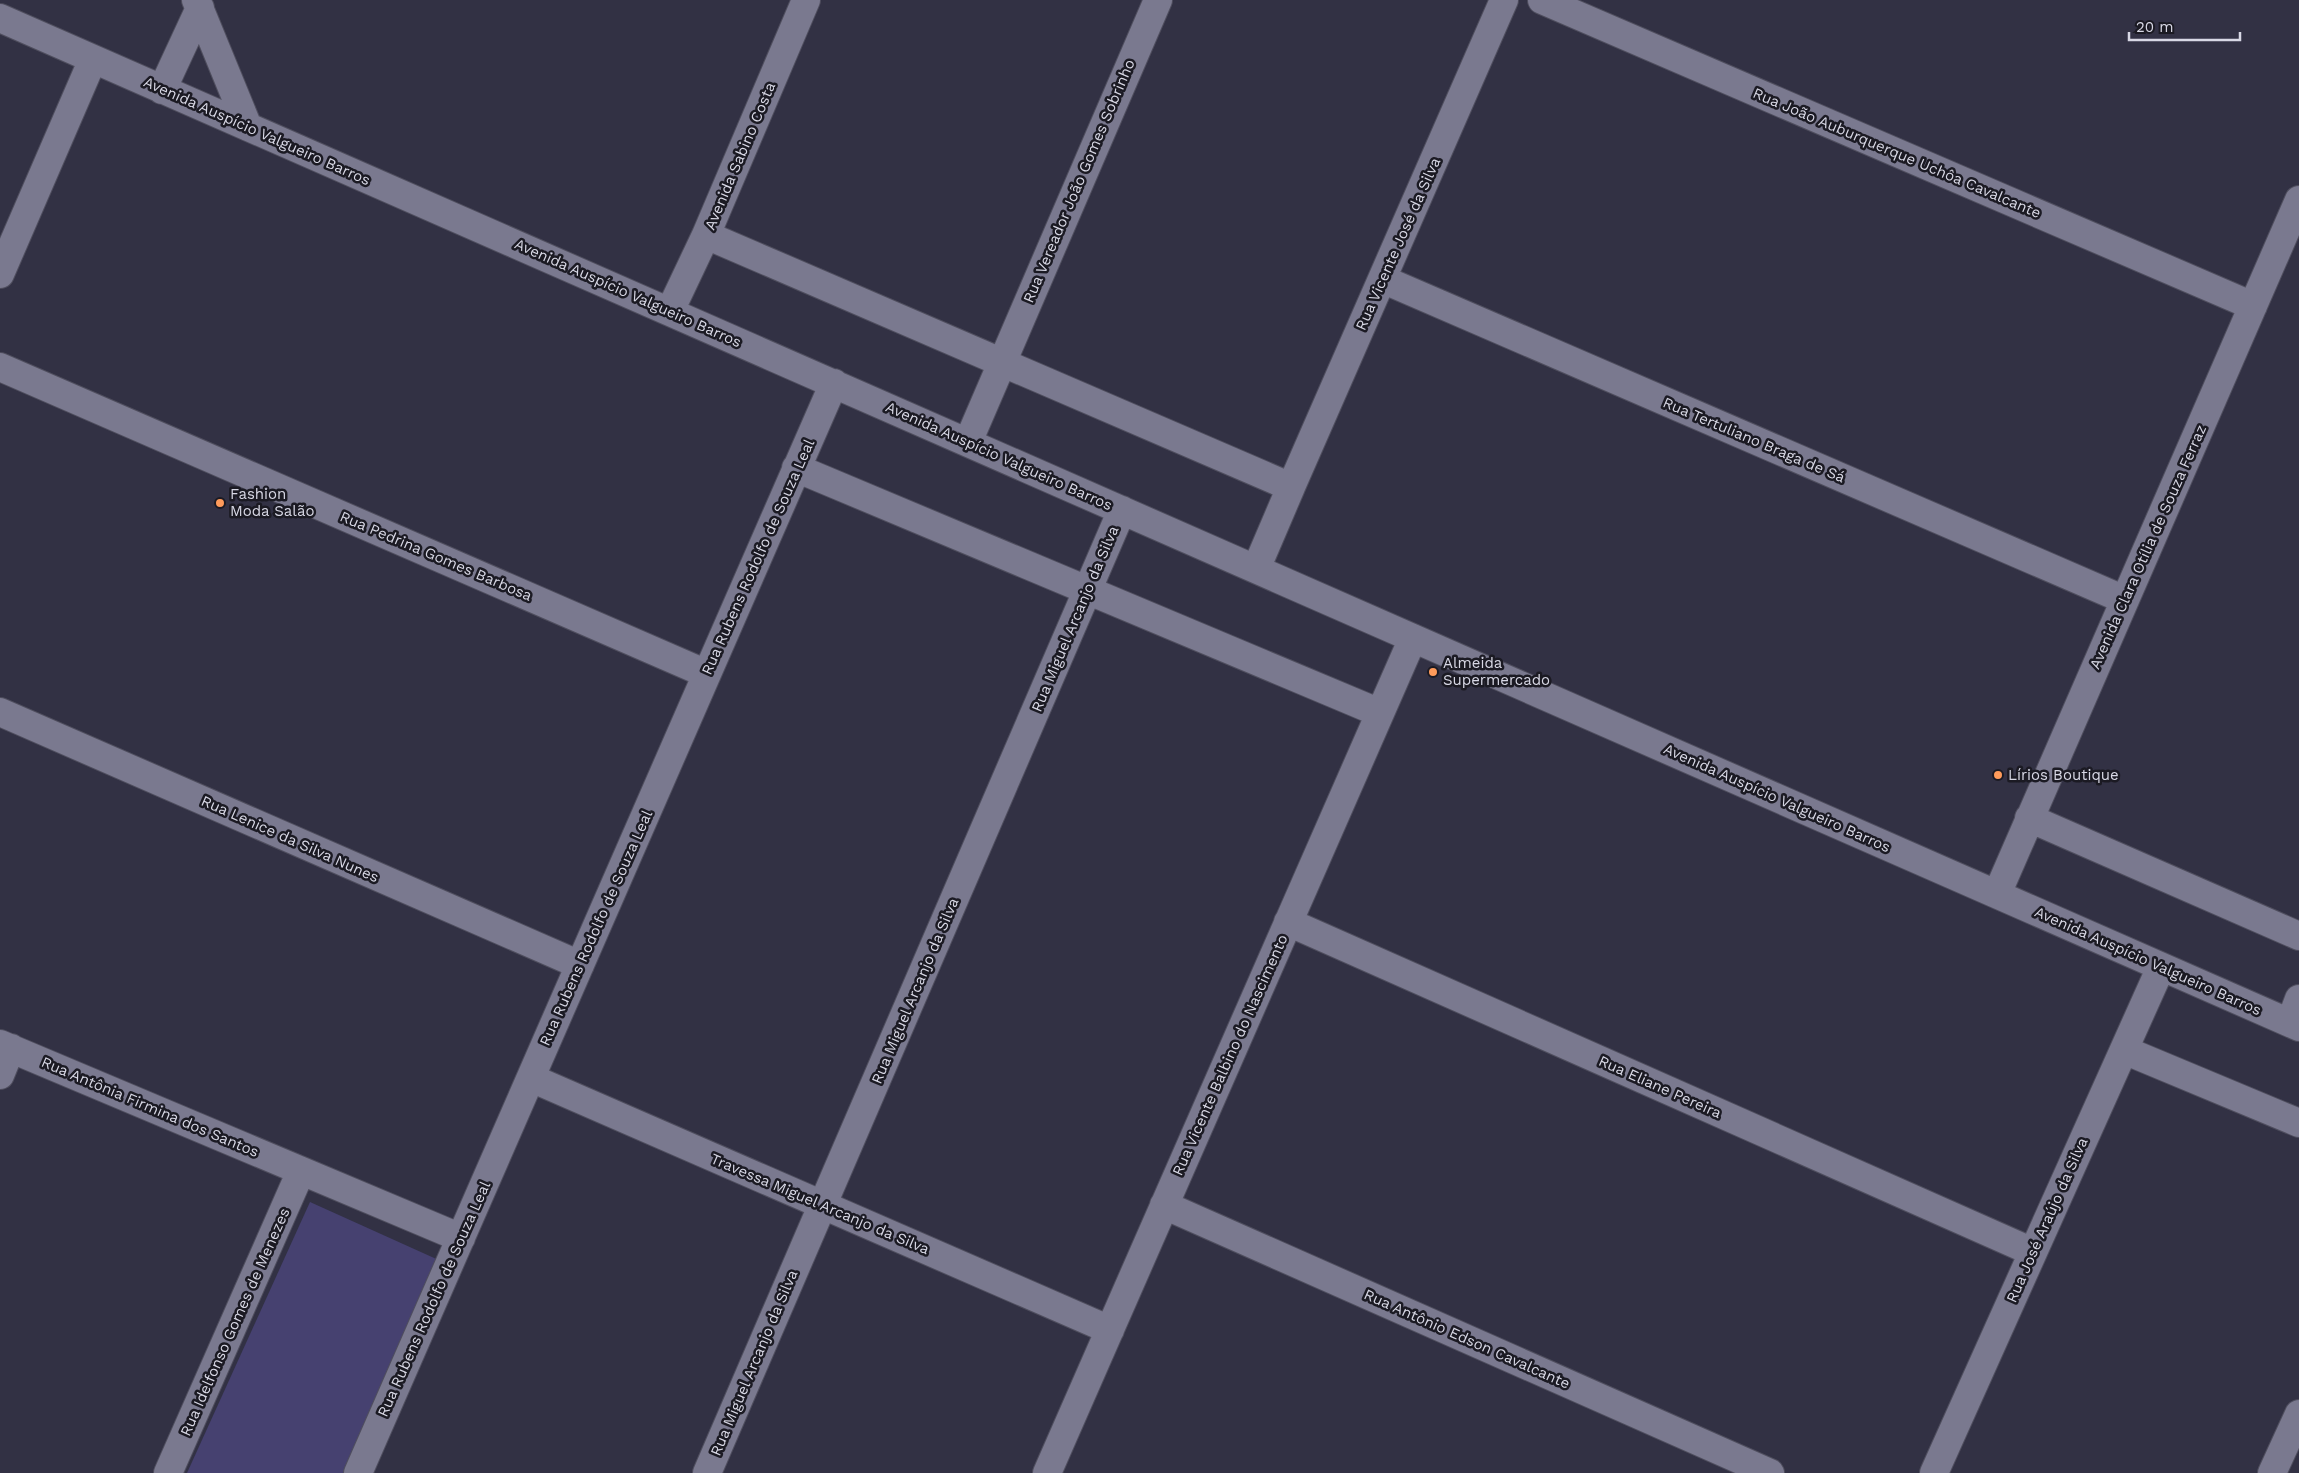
<svg xmlns="http://www.w3.org/2000/svg" width="2299" height="1473" font-family="'Work Sans',sans-serif">
	<style>
		.green { fill: #464170 }
		.lines { fill: none; stroke-linecap: round; stroke-linejoin: round }
		.minor-casing { stroke: #4f4e5e; stroke-width: 30 }
		.minor { stroke: #7a798f; stroke-width: 28 }
		.poi-dot { fill: #ff9b5b; stroke: #1b1a23; stroke-width: 2 }
		.labels { text-anchor: middle; dominant-baseline: central; stroke-width: 5; stroke-linejoin: round; paint-order: stroke }
		.street-label { font-size: 15px; fill: #d8d8e5; stroke: #1b1a23 }
		.poi-label { font-size: 15px; fill: #d8d8e5; stroke: #1b1a23; text-anchor: start }
	</style>
	<rect width="100%" height="100%" fill="#323144"/>
	<path class="green" d="M310,1202L443,1262L347,1473H187Z"/>
	<g class="lines">
		<defs>
			<path id="minor" d="M196,0L248,127
				M1542,0L2253,306
				M0,18L2299,1027
				M162,90L200,8
				M706,235L1291,487L1256,569
				M0,274L93,59
				M1382,279L2125,600
				M670,311L706,235L806,0
				M0,367L707,674
				M968,442L1158,0
				M796,468L1380,713
				M1291,487L1504,0
				M0,712L580,965
				M2029,818L2299,936
				M1997,894L2299,200
				M1288,922L2033,1252
				M2290,1023L2299,999
				M0,1044L461,1238
				M2124,1050L2299,1123
				M0,1075L11,1048
				M531,1078L1110,1330
				M1164,1205L1770,1473
				M168,1473L301,1171
				M358,1473L834,383
				M707,1473L1122,510
				M1047,1473L1413,638
				M1934,1473L2161,967
				M2272,1473L2299,1414"/>
		</defs>
		<use href="#minor" class="minor-casing"/>
		<use href="#minor" class="minor"/>
	</g>
	<g class="poi-dot">
		<circle cx="220" cy="503" r="5"/>
		<circle cx="1433" cy="672" r="5"/>
		<circle cx="1998" cy="775" r="5"/>
	</g>
	<g class="labels">
		<g class="street-label">
			<text transform="translate(257 131) rotate(24)">Avenida Auspício Valgueiro Barros</text>
			<text transform="translate(1897 153) rotate(23)">Rua João Auburquerque Uchôa Cavalcante</text>
			<text transform="translate(740 156) rotate(-67)">Avenida Sabino Costa</text>
			<text transform="translate(1079 181) rotate(-67)">Rua Vereador João Gomes Sobrinho</text>
			<text transform="translate(1398 244) rotate(-66)">Rua Vicente José da Silva</text>
			<text transform="translate(628 293) rotate(24)">Avenida Auspício Valgueiro Barros</text>
			<text transform="translate(1754 440) rotate(23)">Rua Tertuliano Braga de Sá</text>
			<text transform="translate(999 456) rotate(24)">Avenida Auspício Valgueiro Barros</text>
			<text transform="translate(2148 547) rotate(-66)">Avenida Clara Otília de Souza Ferraz</text>
			<text transform="translate(436 556) rotate(23)">Rua Pedrina Gomes Barbosa</text>
			<text transform="translate(758 557) rotate(-66)">Rua Rubens Rodolfo de Souza Leal</text>
			<text transform="translate(1075 619) rotate(-67)">Rua Miguel Arcanjo da Silva</text>
			<text transform="translate(1777 798) rotate(24)">Avenida Auspício Valgueiro Barros</text>
			<text transform="translate(290 839) rotate(24)">Rua Lenice da Silva Nunes</text>
			<text transform="translate(596 928) rotate(-66)">Rua Rubens Rodolfo de Souza Leal</text>
			<text transform="translate(2148 961) rotate(24)">Avenida Auspício Valgueiro Barros</text>
			<text transform="translate(915 991) rotate(-67)">Rua Miguel Arcanjo da Silva</text>
			<text transform="translate(1230 1055) rotate(-66)">Rua Vicente Balbino do Nascimento</text>
			<text transform="translate(1660 1087) rotate(24)">Rua Eliane Pereira</text>
			<text transform="translate(150 1107) rotate(23)">Rua Antônia Firmina dos Santos</text>
			<text transform="translate(820 1204) rotate(23)">Travessa Miguel Arcanjo da Silva</text>
			<text transform="translate(2047 1220) rotate(-66)">Rua José Araújo da Silva</text>
			<text transform="translate(434 1299) rotate(-66)">Rua Rubens Rodolfo de Souza Leal</text>
			<text transform="translate(235 1322) rotate(-66)">Rua Idelfonso Gomes de Menezes</text>
			<text transform="translate(1467 1339) rotate(24)">Rua Antônio Edson Cavalcante</text>
			<text transform="translate(754 1363) rotate(-67)">Rua Miguel Arcanjo da Silva</text>
		</g>
		<g class="poi-label">
			<text x="230" y="494">Fashion<tspan x="230" dy="17">Moda Salão</tspan></text>
			<text x="1443" y="663">Almeida<tspan x="1443" dy="17">Supermercado</tspan></text>
			<text x="2008" y="775">Lírios Boutique</text>
		</g>
	</g>
	<path d="M2129 32v8h111v-8" fill="none" stroke="#d8d8e5" stroke-width="2.5"/>
	<text x="2136" y="32" font-size="15" fill="#d8d8e5" stroke="#1b1a23" stroke-width="4" paint-order="stroke">20 m</text>
</svg>
